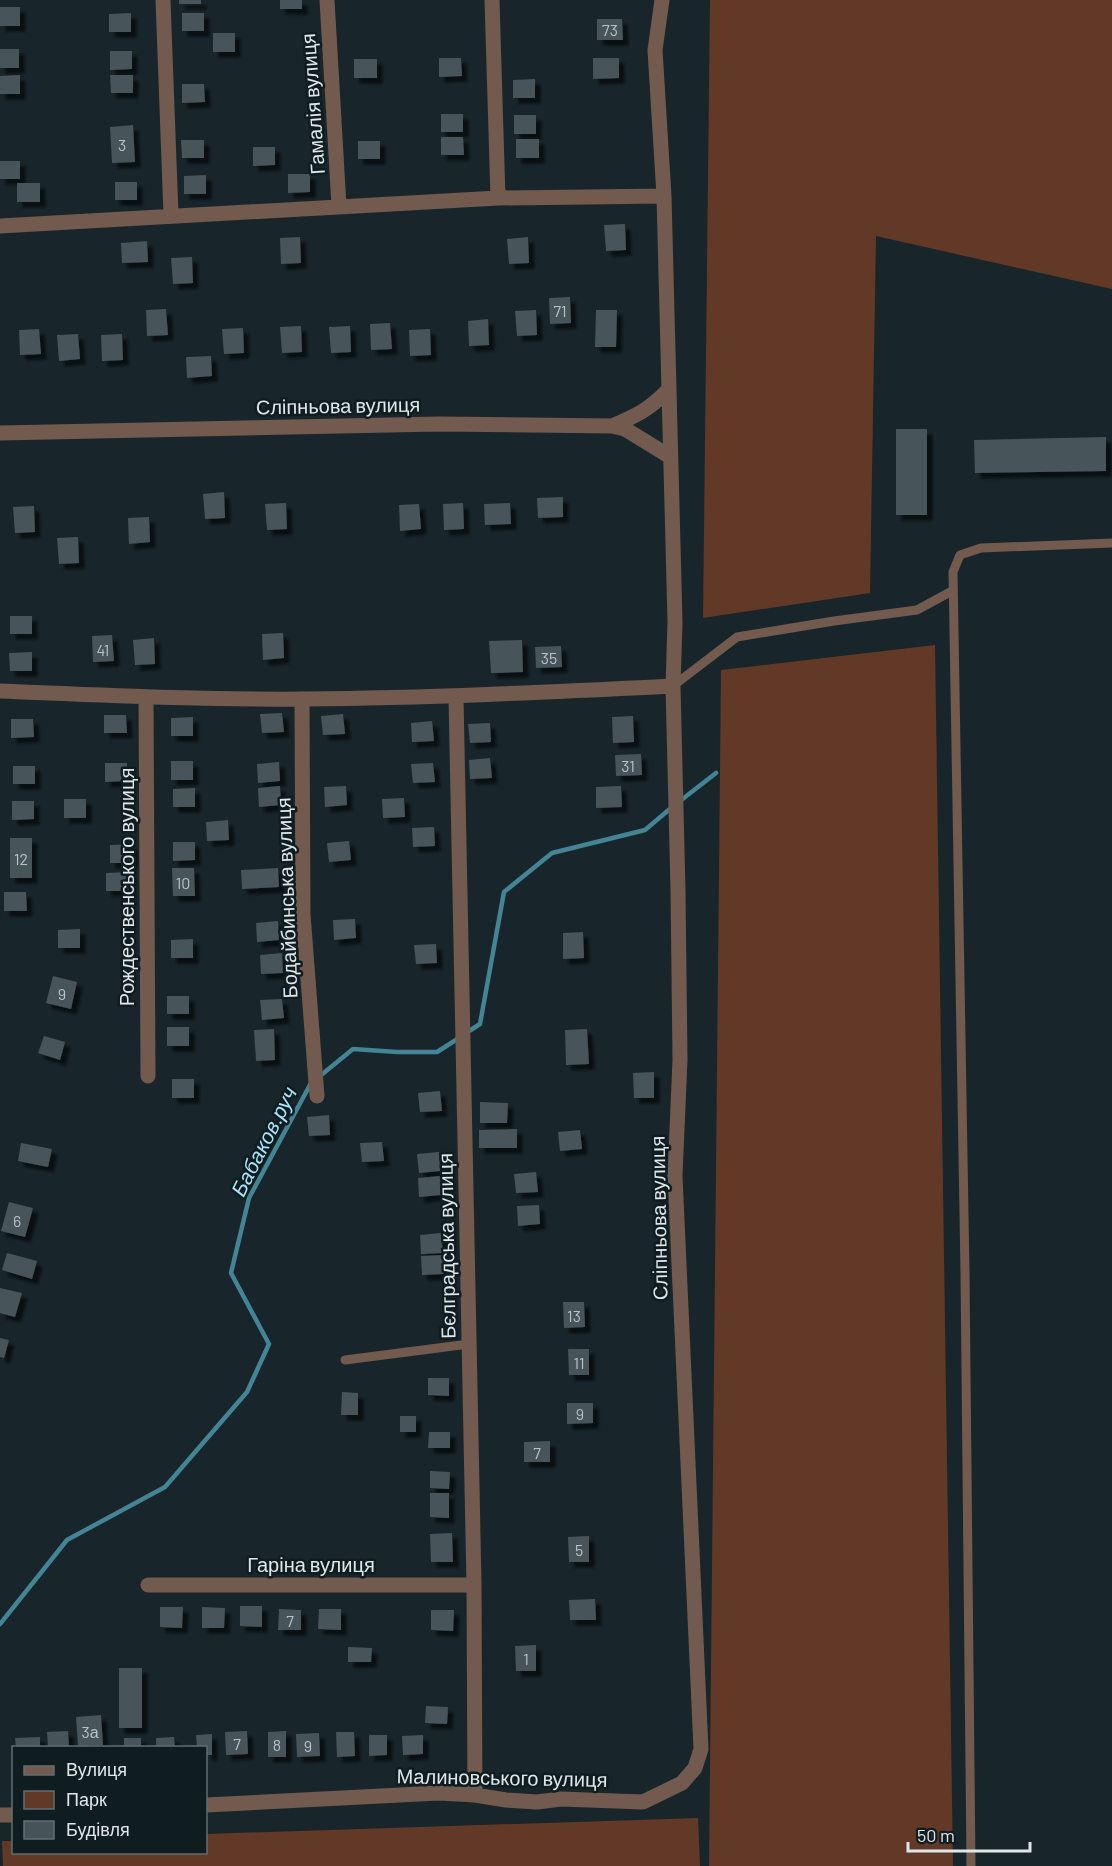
<svg xmlns="http://www.w3.org/2000/svg" width="1112" height="1866" font-family="Barlow,sans-serif">
	<style>
		.green { fill: #613926 }
		.lines { fill: none; stroke-linecap: round; stroke-linejoin: round }
		.stream { stroke: #438495; stroke-width: 4.5 }
		.building { fill: #46545a; filter: url(#shadow) }
		.lane { stroke: #725a4f; stroke-width: 9 }
		.street { stroke: #725a4f; stroke-width: 15 }
		.labels { text-anchor: middle; dominant-baseline: central; stroke-width: 5; stroke-linejoin: round; paint-order: stroke }
		.number-label { font-size: 16px; fill: #b9c2c6 }
		.street-label { font-size: 20px; fill: #dfe7ea; stroke: #0f1c20 }
		.water-label { font-size: 21px; font-style: italic; fill: #aae4fb; stroke: #0f1c20 }
	</style>
	<defs>
		<filter id="shadow"><feDropShadow dx="5.5" dy="5.5" stdDeviation="1.5" flood-color="#0009"/></filter>
	</defs>
	<rect width="100%" height="100%" fill="#18252a"/>
	<path class="green" d="M710,0H1112V289L876,236L870,593L703,618Z
		M935,645L953,1866H709L721,670Z
		M698,1818L700,1866H3L2,1841H13L14,1852H206V1834Z"/>
	<g class="lines">
		<path class="stream" d="M680,801L716,773
			M466,1033L480,1024L504,892L552,853L645,830L671,808
			M320,1076L353,1049L397,1052H437L459,1038
			M0,1624L67,1540L165,1487L247,1392L269,1344L231,1273L249,1198L311,1083"/>
	</g>
	<path class="building" d="M179,0H201V4H179Z
		M280,0H302V9H280Z
		M0,7H20V26H0Z
		M131,13V32H109V14Z
		M182,13H204V31H182Z
		M597,19H622L623,40H597Z
		M213,33H235V52H213Z
		M0,49H19V68H0Z
		M110,51H132V69L110,70Z
		M439,58H461L462,76L439,77Z
		M593,58H619V78L593,79Z
		M354,59H377V78H354Z
		M20,75V94H0V76Z
		M110,75H133V93H111Z
		M535,79V98H513V80Z
		M182,84H204L205,102L182,103Z
		M441,114H463V132H441Z
		M514,115H536V134H514Z
		M133,125L135,162L112,163L110,127Z
		M441,137H463L464,155H441Z
		M516,139H539V158H516Z
		M181,140H204V158H182Z
		M358,141H380V159H358Z
		M253,147H275V165L253,166Z
		M0,161H20V179H0Z
		M288,174H310V192L288,193Z
		M206,175V194H184V176Z
		M115,182H137V200H115Z
		M17,183H40V202H17Z
		M625,224L626,250L606,251L604,225Z
		M300,237L301,263L281,264L280,238Z
		M528,237L529,263L509,264L507,239Z
		M147,241L148,262L122,263L121,243Z
		M192,257L193,283L173,284L171,258Z
		M570,297L571,323L550,324L549,298Z
		M166,309L168,335L147,336L146,310Z
		M536,310L537,335L517,336L515,311Z
		M596,310H617L616,347H595Z
		M488,319L489,345L469,346L468,321Z
		M390,323L392,349L371,350L370,324Z
		M301,326L302,352L282,353L280,327Z
		M350,326L351,352L331,353L329,327Z
		M243,328L244,353L224,354L222,329Z
		M39,329L41,354L20,355L19,330Z
		M430,329L431,355L410,356L409,330Z
		M78,334L80,359L59,361L57,335Z
		M122,334L123,360L102,361L101,335Z
		M211,356L212,376L187,378L186,357Z
		M896,429H927V515H896Z
		M1106,437V471L975,473L974,440Z
		M224,492L225,518L205,519L203,494Z
		M563,497V517L538,518L537,498Z
		M286,503L287,529L267,530L265,504Z
		M463,503L464,529L444,530L443,504Z
		M510,503L511,524L485,525L484,504Z
		M419,504L421,529L400,531L399,505Z
		M34,506L35,532L15,533L13,507Z
		M149,517L150,542L129,544L128,518Z
		M78,537L79,563L59,564L57,538Z
		M10,616H32V634H10Z
		M283,633L284,658L263,660L262,634Z
		M112,635L114,661L93,662L92,636Z
		M154,638L155,664L135,665L133,640Z
		M522,640L523,672L491,673L489,641Z
		M561,646L562,667L536,668L535,647Z
		M32,652V671H10L9,653Z
		M282,713L284,732L262,733L260,714Z
		M343,714L345,734L323,735L321,716Z
		M104,715H126L127,733H104Z
		M633,716L634,742L613,743L612,717Z
		M193,717V736H171V718Z
		M11,719H33L34,737L11,738Z
		M432,721L434,741L412,742L411,723Z
		M490,723L491,742L470,743L468,724Z
		M641,754L642,775L616,776L615,755Z
		M490,758L492,778L470,779L469,760Z
		M171,761H193V780H171Z
		M279,762L280,781L258,783L257,764Z
		M105,763H127V781L105,782Z
		M433,763L435,782L413,783L411,764Z
		M13,766H35V784H13Z
		M280,786L281,805L259,807L258,788Z
		M346,786L347,805L325,807L324,787Z
		M621,786L622,807L596,808V787Z
		M195,788V807H173V789Z
		M404,798L405,817L383,818L382,799Z
		M64,799H86V818H64Z
		M12,801H34V819L12,820Z
		M228,820L229,840L207,841L206,822Z
		M434,827L435,846L413,847L412,828Z
		M10,838H32V878H10Z
		M349,841L351,860L329,862L327,843Z
		M173,842H195V860L173,861Z
		M132,844V863H110V845Z
		M172,868H194L195,896H173Z
		M278,868L279,887L242,889L241,870Z
		M129,872V891H106V873Z
		M4,892H26L27,911H4Z
		M355,919L356,938L334,940L333,920Z
		M278,921L279,940L257,942L256,923Z
		M80,929V948H58V930Z
		M583,932L584,958L563,959V933Z
		M193,939V958H171V940Z
		M436,944L437,963L416,964L414,945Z
		M282,953L283,973L261,974L260,955Z
		M53,976L77,982L71,1009L46,1003Z
		M167,996H189V1014H167Z
		M282,999L284,1018L262,1020L260,1000Z
		M167,1027H189V1046H167Z
		M274,1029L275,1060L256,1061L254,1030Z
		M587,1029L589,1064L566,1065L565,1030Z
		M44,1036L65,1042L60,1060L38,1053Z
		M654,1072V1098H634L633,1073Z
		M172,1079H194V1098H172Z
		M440,1091L442,1111L420,1112L418,1093Z
		M480,1102L508,1103L507,1123H480Z
		M329,1115L330,1135L309,1136L307,1117Z
		M517,1129V1148H479V1130Z
		M580,1130L582,1149L560,1151L558,1132Z
		M382,1142L384,1161L362,1162L360,1143Z
		M21,1143L52,1149L48,1167L18,1161Z
		M439,1152L440,1171L419,1173L417,1154Z
		M536,1172L538,1192L516,1193L514,1174Z
		M440,1176L441,1195L419,1197L418,1178Z
		M9,1202L33,1208L25,1237L1,1231Z
		M539,1205L540,1224L518,1226L517,1206Z
		M441,1233L443,1253L421,1254L420,1235Z
		M7,1253L37,1261L32,1279L2,1270Z
		M443,1255L444,1274L422,1275L421,1256Z
		M0,1288L22,1293L15,1317L0,1313Z
		M563,1302H584L585,1327L564,1328Z
		M0,1338L9,1340L4,1358L0,1357Z
		M568,1349H589V1375H569Z
		M428,1378H449V1396L428,1395Z
		M342,1392L358,1393V1415H341Z
		M567,1403H593V1423L567,1424Z
		M400,1416H416V1432H400Z
		M429,1432H450V1448H428Z
		M550,1441V1462H524V1442Z
		M430,1471L450,1472L449,1489L430,1488Z
		M430,1493H449V1518L430,1517Z
		M452,1533L453,1562H431L430,1534Z
		M589,1536V1562H569L568,1537Z
		M595,1599L596,1620H570L569,1600Z
		M240,1606H262V1627L240,1626Z
		M160,1607H183L182,1628L160,1627Z
		M202,1607L225,1608L224,1628H202Z
		M279,1609L301,1610V1630H278Z
		M319,1609H341V1630L318,1629Z
		M431,1610H454L453,1631L431,1630Z
		M536,1645V1671H516L515,1646Z
		M348,1647L372,1648L371,1662H348Z
		M119,1668H142V1728H119Z
		M426,1706L448,1707L447,1724L425,1723Z
		M101,1715L103,1745L78,1746L76,1717Z
		M68,1731L69,1748H48L47,1732Z
		M247,1731L248,1754L226,1755L225,1732Z
		M286,1731V1757H268V1732Z
		M336,1732H354L355,1756L337,1757Z
		M319,1733L320,1756L297,1757L296,1734Z
		M212,1734V1755H206V1748H197L196,1735Z
		M369,1735H387V1755L369,1756Z
		M423,1735V1754L403,1755L402,1736Z
		M40,1737V1748H16L15,1738Z
		M174,1737L175,1748H156V1738Z
		M124,1738H141V1748H124Z"/>
	<g class="lines">
		<path class="lane" d="M673,686L737,637L834,621L917,610L952,591
			M345,1360L469,1344
			M971,1866L965,1272L953,572L960,555L981,548L1112,543"/>
		<path class="street" d="M163,0L171,215
			M327,0L339,206
			M492,0L498,198
			M0,226L498,198L664,196
			M612,426C636,416 650,409 668,390
			M0,433L439,424L612,426L625,429L669,456
			M0,691C101,695 203,700 305,699C428,698 550,692 673,686
			M146,697L148,1076
			M456,697L474,1585L475,1795
			M302,699L303,914L317,1096
			M148,1585H474
			M206,1805L439,1793L475,1795L506,1800L537,1802L561,1799L643,1802L682,1783L695,1768L701,1749L675,1176L680,1060L678,890L673,686L675,622L664,196L655,50L662,0
			M0,1815H14"/>
	</g>
	<g class="labels">
		<g class="number-label">
			<text x="610" y="29">73</text>
			<text x="122" y="144">3</text>
			<text x="560" y="310">71</text>
			<text x="103" y="649">41</text>
			<text x="549" y="657">35</text>
			<text x="628" y="765">31</text>
			<text x="21" y="858">12</text>
			<text x="183" y="882">10</text>
			<text x="62" y="993">9</text>
			<text x="17" y="1220">6</text>
			<text x="574" y="1315">13</text>
			<text x="579" y="1362">11</text>
			<text x="580" y="1413">9</text>
			<text x="537" y="1452">7</text>
			<text x="579" y="1549">5</text>
			<text x="290" y="1620">7</text>
			<text x="526" y="1658">1</text>
			<text x="90" y="1731">3а</text>
			<text x="237" y="1743">7</text>
			<text x="277" y="1744">8</text>
			<text x="308" y="1745">9</text>
		</g>
		<g class="street-label">
			<text transform="translate(312 104) rotate(-94)">Гамалія вулиця</text>
			<text transform="translate(338 405) rotate(-1)">Сліпньова вулиця</text>
			<text transform="translate(126 887) rotate(-90)">Рождественського вулиця</text>
			<text transform="translate(286 898) rotate(-92)">Бодайбинська вулиця</text>
			<text transform="translate(658 1218) rotate(-91)">Сліпньова вулиця</text>
			<text transform="translate(446 1246) rotate(-91)">Бєлградська вулиця</text>
			<text x="311" y="1564">Гаріна вулиця</text>
			<text transform="translate(502 1777) rotate(1)">Малиновського вулиця</text>
		</g>
		<g class="water-label">
			<text transform="translate(263 1141) rotate(-63)">Бабаков.руч</text>
		</g>
	</g>
	<rect x="12" y="1746" width="195" height="108" fill="#0f1c20" stroke="#626d71" stroke-width="1.5"/>
	<rect x="24" y="1766" width="30" height="9" fill="#725a4f" stroke="#626d71" stroke-width="1.5"/>
	<text x="66" y="1776" font-size="18" fill="#dfe7ea">Вулиця</text>
	<rect x="24" y="1791" width="30" height="18" fill="#613926" stroke="#626d71" stroke-width="1.5"/>
	<text x="66" y="1806" font-size="18" fill="#dfe7ea">Парк</text>
	<rect x="24" y="1821" width="30" height="18" fill="#46545a" stroke="#626d71" stroke-width="1.5"/>
	<text x="66" y="1836" font-size="18" fill="#dfe7ea">Будівля</text>
	<path d="M908 1842v9h122v-9" fill="none" stroke="#dfe7ea" stroke-width="3"/>
	<text x="917" y="1842" font-size="18" fill="#dfe7ea" stroke="#0f1c20" stroke-width="4.5" paint-order="stroke">50 m</text>
</svg>
